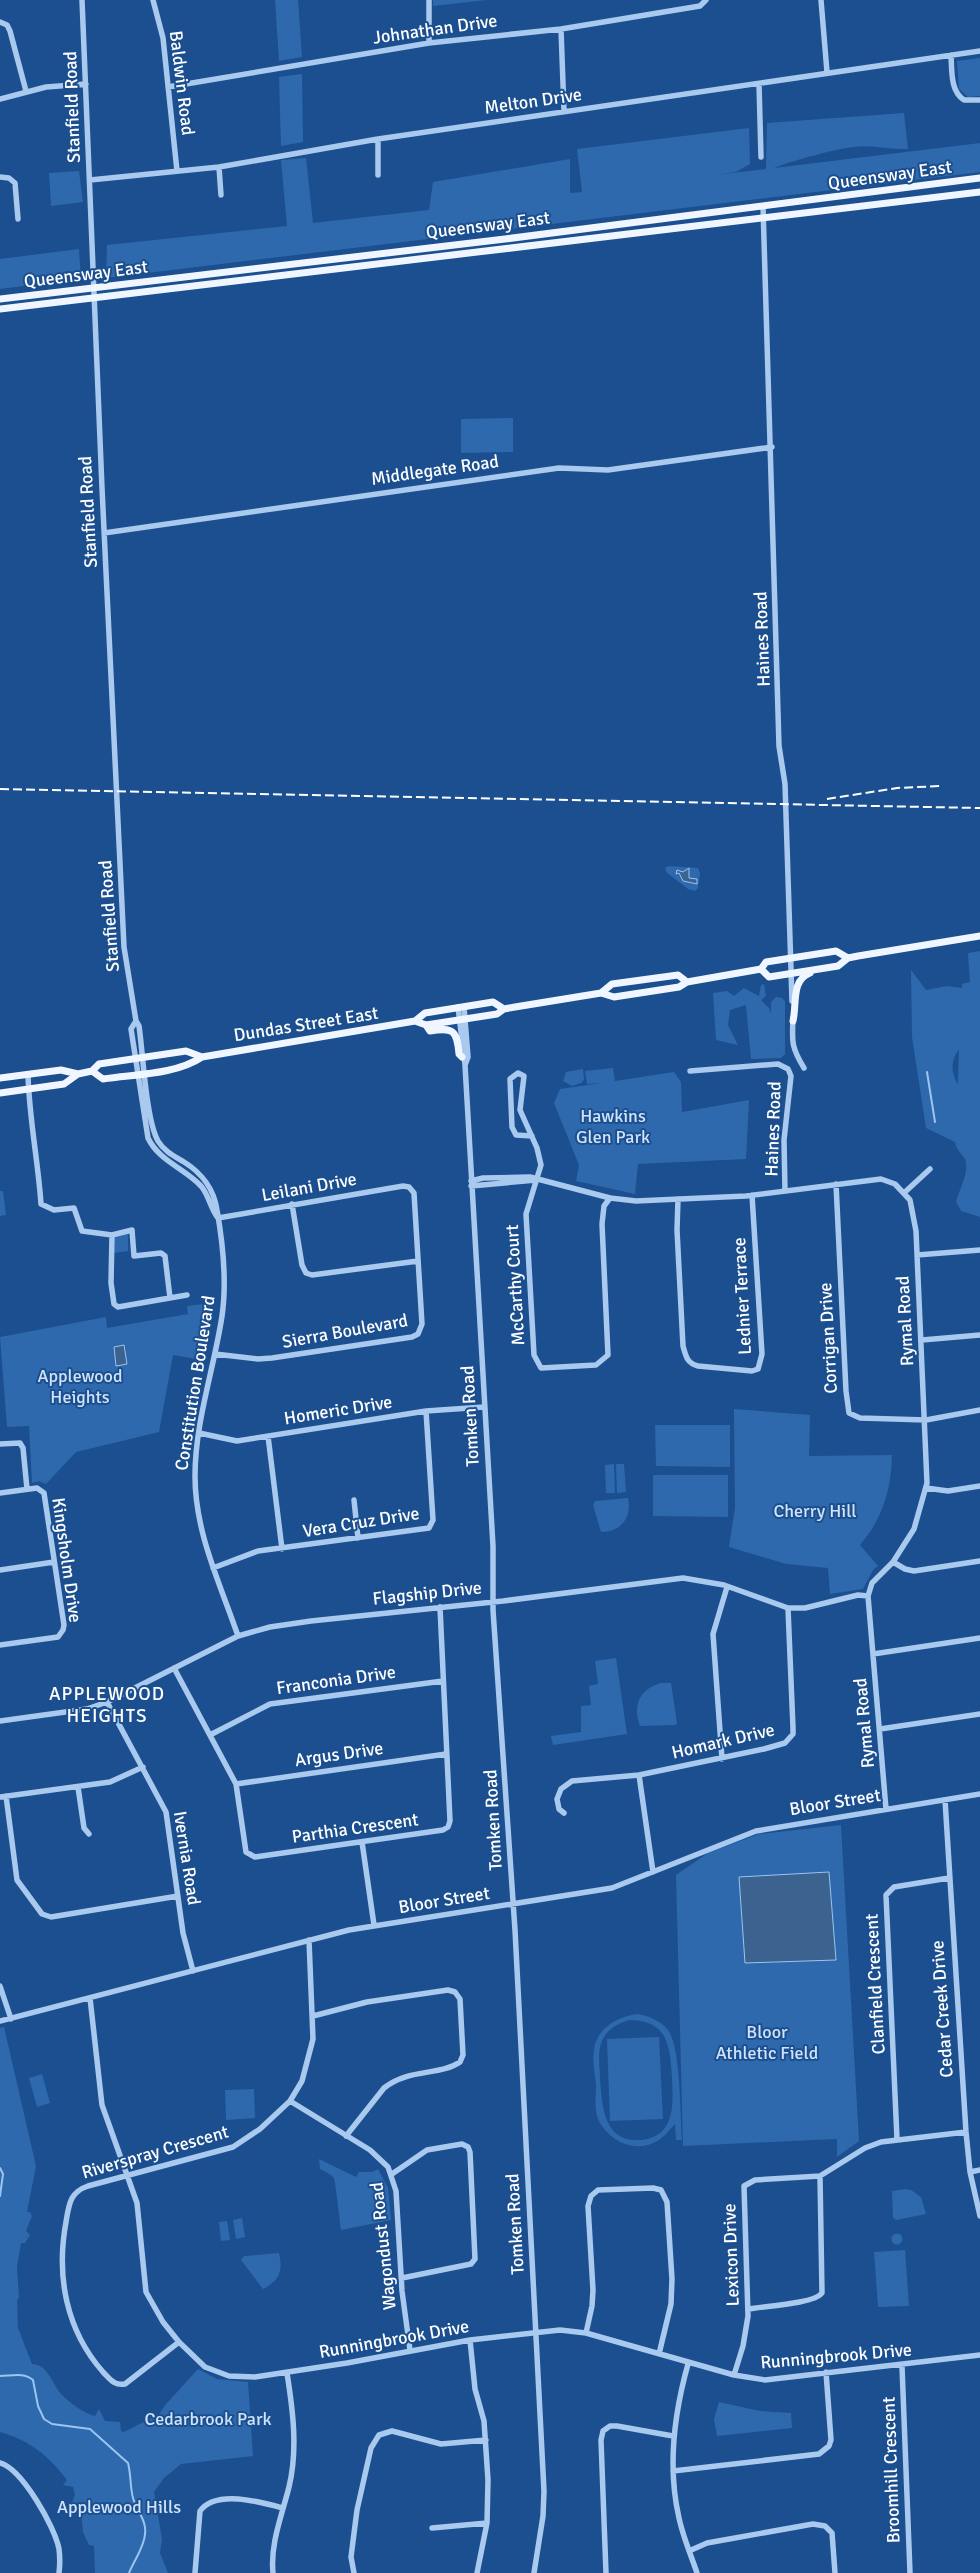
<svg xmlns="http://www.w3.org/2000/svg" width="980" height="2573" font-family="Signika,sans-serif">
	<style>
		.green { fill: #2e69ad; fill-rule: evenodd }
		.water { fill: #3c6290; stroke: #9cc4f0 }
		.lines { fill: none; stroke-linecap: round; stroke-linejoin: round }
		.stream { stroke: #9cc4f0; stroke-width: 2 }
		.minor { stroke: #a9c9ee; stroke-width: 5.5 }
		.major { stroke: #f0f6ff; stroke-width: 7 }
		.rail { stroke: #fff; stroke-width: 2; stroke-dasharray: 9 4; stroke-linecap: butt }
		.labels { text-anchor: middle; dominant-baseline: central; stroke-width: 4; stroke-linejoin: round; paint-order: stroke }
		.street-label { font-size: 18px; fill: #fff; stroke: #1b4f8f }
		.park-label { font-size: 18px; fill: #cfe3fa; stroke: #1b4f8f }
		.neighbourhood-label { font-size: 19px; letter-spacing: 1px; fill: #fff; stroke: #1b4f8f }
	</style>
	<rect width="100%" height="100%" fill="#1b4f8f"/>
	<path class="green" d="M275,0H298L302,57L279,61Z
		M433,0H487L433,6Z
		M980,58V96L968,97L959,89L957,61Z
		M302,74L303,142L281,146L279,77Z
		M904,113L908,149C889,150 872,144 853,147C832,150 794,160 774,168L980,143V172L106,278L107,245L287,226L281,160L306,158L313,223L429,210L433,182L570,159V193L582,192L577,149L749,128L750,164L736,172L715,175L766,169L767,123Z
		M79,171L83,202L51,206L49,173Z
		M79,249L81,279L0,289V259Z
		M513,418V452L461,453V419Z
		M668,866L698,868L700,873L698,888L695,891L688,889L666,872L665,868Z
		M980,951V1217L961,1211L956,1202C959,1189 970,1172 965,1159C961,1152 956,1150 955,1142L926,1128L912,1037L911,970L926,990L947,986L962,988V984L970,982L968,953ZM959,1049L958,1081V1085C951,1072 950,1062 959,1049Z
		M764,984L766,996L761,1000L769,1008L771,1014V1002L776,997L782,998L785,1001V1054L781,1058L751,1059L746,1005L730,1010L728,1025L738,1045L716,1040L713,993L727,991L734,996L744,988L759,996L761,985Z
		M613,1068L615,1081L674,1072L681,1082L682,1112L749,1100L746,1159L638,1164L635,1194L576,1181L579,1165L554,1103L560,1089L601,1083L587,1084L585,1071Z
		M583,1069L584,1080L581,1083L572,1086L563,1081L566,1072Z
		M0,1191H3L6,1215L0,1216Z
		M128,1234V1251L114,1253L113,1235Z
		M212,1303L202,1360L173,1355L159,1432L76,1452L46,1484L39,1481L32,1483L29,1426L7,1427L0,1337L106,1317L107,1328L188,1314L187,1306Z
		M734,1409L810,1415L809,1456L892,1455C891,1490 883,1518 860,1545L878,1566L873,1570L863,1589L830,1594L828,1568L786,1564L729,1547L735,1508Z
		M655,1425H730V1467L656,1466Z
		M614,1464L615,1493H606L605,1465Z
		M616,1464H624L626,1492L617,1493Z
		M653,1475H728V1517L653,1516Z
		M628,1498C632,1518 621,1532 601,1532L593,1505L595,1501Z
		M616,1658L627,1734L553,1745L551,1736L581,1732V1706L591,1705L589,1686L598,1684L595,1661Z
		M661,1683H671L677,1723L675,1725L640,1726C632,1705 640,1689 661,1683Z
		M841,1825L859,2141L837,2157V2139L683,2146L676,1875L708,1853L759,1834Z
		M638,2014C649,2016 661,2021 668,2030C681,2047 680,2116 682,2140H676L675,2124C670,2129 665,2136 659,2140C636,2155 608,2141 598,2119C594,2109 596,2095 596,2084C595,2074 592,2061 594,2050C596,2028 619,2016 638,2014ZM629,2020C668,2020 670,2046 672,2078C673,2104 676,2137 640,2140C603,2143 602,2104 600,2079C600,2066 597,2052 602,2041C607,2029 617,2024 629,2020Z
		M4,2027L36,2166L27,2212H30L32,2216L26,2231L30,2235L25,2243H21L17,2267L19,2298L17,2300L18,2328L32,2364C48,2364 52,2384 61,2394C70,2403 83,2413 95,2416L99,2409L105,2421L120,2422L121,2431L124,2432L159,2414L167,2403L198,2369L217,2379L248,2382L253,2456L181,2464L164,2478L154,2492L162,2539L160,2553L168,2573H95L94,2546L89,2545L83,2532L81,2512L72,2502L75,2495L73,2487L63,2485L67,2480C49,2456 29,2440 0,2432V2028Z
		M659,2037L663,2119L610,2121L607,2039Z
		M42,2074L50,2103L37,2107L29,2078Z
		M254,2089L255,2118L226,2120L225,2090Z
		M319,2159L356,2177L359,2172H372L378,2169L388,2188L391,2220L341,2230C340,2222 335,2180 334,2178C331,2174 324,2171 320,2169Z
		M905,2189L911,2190L921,2197L926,2214L896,2220L893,2218L892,2191Z
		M242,2218L245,2237L236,2239L233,2220Z
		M227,2221L230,2240L221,2241L219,2222Z
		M891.5 2239a5.5 5.5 0 1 1 11 0a5.5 5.5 0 1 1-11 0Z
		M905,2250L909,2306L878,2307L874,2252Z
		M279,2253C283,2270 280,2281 263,2289L241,2260L244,2256Z
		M719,2402L760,2411L791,2413L792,2428L717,2436L714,2419Z"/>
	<path class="water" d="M689,868V878L697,879V884L683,881L679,873L676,874L677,870L683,872Z
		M124,1345L127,1364L116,1366L114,1347Z
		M829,1872L836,1960L745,1963L739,1877Z"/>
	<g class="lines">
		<path class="stream" d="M927,1072L935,1122
			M0,2168L3,2174L0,2196
			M0,2376C11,2376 24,2372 33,2380L38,2406L44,2419L52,2424L90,2429L128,2463C131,2474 130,2487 133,2498C136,2510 147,2520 145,2534C144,2548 134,2560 129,2573"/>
		<path class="minor" d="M82,0L102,488L124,947L136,1021L139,1026C143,1053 146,1120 158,1141C164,1151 174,1156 184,1162C202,1173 214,1190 217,1210C223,1244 227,1282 222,1316C214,1369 195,1422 195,1476C195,1533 220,1583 238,1636
			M153,0L163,38L177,171
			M429,0V43
			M821,0L827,72
			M0,22L7,25L10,31L26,91
			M561,29L564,111
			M951,55C952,70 950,91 964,100H980
			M759,84L761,157
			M168,87L429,43L561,29L700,6L706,0
			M0,99L46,87L86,84
			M378,139V175
			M219,167L221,195
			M0,177L9,178L15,183L18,219
			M90,180L219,167L378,139L980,51
			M763,206L779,746L785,784L792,1001
			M104,533L559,468L608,470L772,447
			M458,1007L465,1065L493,1546V1610L515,1930L544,2491L543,2516L534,2573
			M464,1007L468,1057L465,1065
			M793,1018C792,1041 791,1047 804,1068
			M136,1021L131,1029L148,1138C159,1161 184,1168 201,1186C209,1195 210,1208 218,1218
			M690,1071L778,1064L788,1069L791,1076L784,1140L785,1191
			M28,1074C29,1118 38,1160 41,1204L54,1210L74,1208L82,1231L112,1235L132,1230L134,1256L161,1253L165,1256L170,1298
			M532,1136L516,1135L512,1127L510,1079L518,1073L524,1076L520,1110L537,1148L541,1165L526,1214L534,1355L541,1368L596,1365L608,1355L602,1224L604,1206L610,1198
			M471,1181L483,1178L530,1177L610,1198L636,1201L746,1196L881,1179L895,1184L910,1200L916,1231L927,1483L914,1529L893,1562L872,1583L868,1596L886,1809
			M836,1184L846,1391L849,1413L860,1418L926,1420L980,1410
			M471,1186L536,1180
			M905,1192L930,1169
			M678,1199L677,1230L683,1346C686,1357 687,1363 698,1366L752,1371L758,1369L762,1354L752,1195
			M292,1204L302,1265L306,1273L312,1275L418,1261
			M112,1235L111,1283L114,1304L118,1307L187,1295
			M917,1255L980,1250
			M922,1340L980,1335
			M215,1354L258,1359L272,1358L412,1337L418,1334L422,1324L414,1193L409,1187L403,1186L218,1218
			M199,1433L237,1441L426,1411L484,1407
			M268,1436L282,1549
			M0,1444L20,1443L23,1448L27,1489
			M926,1488L948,1491L980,1486
			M0,1493L37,1488L44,1493L64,1625L63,1630L58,1637L0,1645
			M354,1500L358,1538
			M893,1562L905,1569L914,1571L980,1561
			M213,1568L258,1551L429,1528L433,1520L426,1411
			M0,1570L54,1562
			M873,1654L980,1638
			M174,1668L236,1784L246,1852L255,1857L443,1830L448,1827L450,1821L440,1607
			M107,1702L166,1812L183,1933L193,1971
			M0,1721L87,1709L107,1702L238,1636L270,1627L311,1621L503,1601L683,1578L724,1585L788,1608H805L858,1595L868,1596
			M880,1729L980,1714
			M210,1735L270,1704L443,1681
			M722,1759L713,1634L727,1587
			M639,1775L653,1872
			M236,1784L446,1754
			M78,1787L84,1828L89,1834
			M6,1796L17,1880L42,1914L51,1917L178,1896
			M0,1797L110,1782L143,1767
			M945,1800L966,2132L970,2172L980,2216
			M564,1813L559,1809L557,1799L561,1789L572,1781L639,1775L764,1749L785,1743L793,1734V1728L788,1608
			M362,1842L374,1925
			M0,1986L11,2019
			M90,1998L102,2105L137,2203L146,2292L163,2322L179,2342L205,2367L229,2376L255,2377L347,2363L470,2340L560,2330L586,2333L734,2375L765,2380L980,2355
			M313,2016L367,2002L448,1990L455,1992L460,1999L463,2055L460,2062C440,2076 409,2068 384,2088L346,2136
			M0,2021L349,1930L612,1888L756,1831L980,1794
			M290,2101L370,2150L388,2167L396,2191L402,2291L410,2350
			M897,2139L886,1895L894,1887L949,1878
			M970,2172L980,2170
			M392,2174L427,2150L462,2144L468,2147L470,2152L475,2259L471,2264L402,2278
			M748,2309C764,2306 814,2304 822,2293L820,2176
			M586,2333L592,2306L593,2290L588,2206L591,2196L598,2190L653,2188L661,2190L667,2202L672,2279L671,2304L659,2354
			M470,2340L475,2389L484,2421L488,2480L487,2523L477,2573
			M179,2342L125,2384C114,2386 110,2379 103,2372C66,2330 56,2276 66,2222C69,2204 70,2192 88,2186L233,2147L260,2129L290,2101L302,2081L313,2039L309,1940
			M688,2364C674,2414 667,2466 679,2518C683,2537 691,2555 697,2573
			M902,2366L910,2573
			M734,2375L743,2346L748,2316L744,2186L755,2180L820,2176L865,2148L881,2142L966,2132
			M0,2463C22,2469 55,2527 59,2549C60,2557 60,2565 59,2573
			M673,2471L819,2454L829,2446L831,2440L826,2372
			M432,2528L487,2523
			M689,2551L707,2543L813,2524L825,2526L832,2533L835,2573
			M195,2573L200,2511C216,2489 261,2502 283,2508
			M273,2573C270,2544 282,2515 289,2487C298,2450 293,2411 287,2373
			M354,2573L351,2557L357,2510L371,2448L379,2435L392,2431L441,2444L486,2440
			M606,2573L601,2440L603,2431L610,2426H617L673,2436"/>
		<path class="major" d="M0,299L505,239L980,178
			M0,309L980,192
			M761,969L769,977L838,966L848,958L858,956L980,936
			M601,993L614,997L679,987L687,982L761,969L766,962L836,951L848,958
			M415,1021L426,1025L497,1014L504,1009L515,1007L601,993L612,984L678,975L687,982
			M793,1021C797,1004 791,980 810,973
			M426,1025L430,1031C453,1027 457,1030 459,1054L462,1057
			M92,1071L103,1079C135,1074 175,1075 202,1057L415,1021L425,1013L493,1002L504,1009
			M0,1078L61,1070L78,1074
			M0,1093L64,1084L78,1074L92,1071L99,1064L186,1051L202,1057"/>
		<path class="rail" d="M0,789L980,808
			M827,799L897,788L941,786"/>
	</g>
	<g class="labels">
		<g class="street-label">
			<text transform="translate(435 29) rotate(-8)">Johnathan Drive</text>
			<text transform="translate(182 83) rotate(83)">Baldwin Road</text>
			<text transform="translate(533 101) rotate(-8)">Melton Drive</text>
			<text transform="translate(72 107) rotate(-92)">Stanfield Road</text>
			<text transform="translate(890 175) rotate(-8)">Queensway East</text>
			<text transform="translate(488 225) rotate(-7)">Queensway East</text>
			<text transform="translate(86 274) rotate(-7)">Queensway East</text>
			<text transform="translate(435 470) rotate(-8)">Middlegate Road</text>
			<text transform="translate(88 512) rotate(-93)">Stanfield Road</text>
			<text transform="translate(762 639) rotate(-92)">Haines Road</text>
			<text transform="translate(109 916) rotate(-94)">Stanfield Road</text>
			<text transform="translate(306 1024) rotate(-9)">Dundas Street East</text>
			<text transform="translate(773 1129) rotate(-88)">Haines Road</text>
			<text transform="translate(309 1187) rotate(-10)">Leilani Drive</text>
			<text transform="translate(515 1285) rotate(-93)">McCarthy Court</text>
			<text transform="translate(742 1296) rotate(-93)">Lednier Terrace</text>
			<text transform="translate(905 1321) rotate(-93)">Rymal Road</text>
			<text transform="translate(345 1331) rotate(-10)">Sierra Boulevard</text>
			<text transform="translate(828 1338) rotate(-93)">Corrigan Drive</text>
			<text transform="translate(195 1383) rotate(-81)">Constitution Boulevard</text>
			<text transform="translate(338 1410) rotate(-9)">Homeric Drive</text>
			<text transform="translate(470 1416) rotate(-93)">Tomken Road</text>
			<text transform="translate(361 1522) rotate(-9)">Vera Cruz Drive</text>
			<text transform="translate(67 1560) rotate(82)">Kingsholm Drive</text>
			<text transform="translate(427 1593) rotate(-6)">Flagship Drive</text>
			<text transform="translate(336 1680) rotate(-8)">Franconia Drive</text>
			<text transform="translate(864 1723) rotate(-95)">Rymal Road</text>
			<text transform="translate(723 1741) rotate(-13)">Homark Drive</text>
			<text transform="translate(339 1754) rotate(-8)">Argus Drive</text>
			<text transform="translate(835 1802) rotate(-9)">Bloor Street</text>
			<text transform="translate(493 1820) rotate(-93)">Tomken Road</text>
			<text transform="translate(355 1828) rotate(-8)">Parthia Crescent</text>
			<text transform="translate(187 1858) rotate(81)">Ivernia Road</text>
			<text transform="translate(444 1900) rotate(-9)">Bloor Street</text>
			<text transform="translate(875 1984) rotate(-93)">Clanfield Crescent</text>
			<text transform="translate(942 2009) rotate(-94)">Cedar Creek Drive</text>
			<text transform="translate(155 2152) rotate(-16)">Riverspray Crescent</text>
			<text transform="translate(515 2224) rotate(-93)">Tomken Road</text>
			<text transform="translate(383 2246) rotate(-96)">Wagondust Road</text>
			<text transform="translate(731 2255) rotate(-92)">Lexicon Drive</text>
			<text transform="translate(394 2339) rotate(-10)">Runningbrook Drive</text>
			<text transform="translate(836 2356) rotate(-5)">Runningbrook Drive</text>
			<text transform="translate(891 2470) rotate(-92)">Broomhill Crescent</text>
		</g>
		<g class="park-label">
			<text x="613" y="1116">Hawkins<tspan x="613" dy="21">Glen Park</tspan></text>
			<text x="80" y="1376">Applewood<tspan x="80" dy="21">Heights</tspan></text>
			<text x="815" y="1511">Cherry Hill</text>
			<text x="767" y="2032">Bloor<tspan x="767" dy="21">Athletic Field</tspan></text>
			<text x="208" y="2419">Cedarbrook Park</text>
			<text x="119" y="2507">Applewood Hills</text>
		</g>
		<g class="neighbourhood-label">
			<text x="107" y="1694">APPLEWOOD<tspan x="107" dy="22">HEIGHTS</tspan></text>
		</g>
	</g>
</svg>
